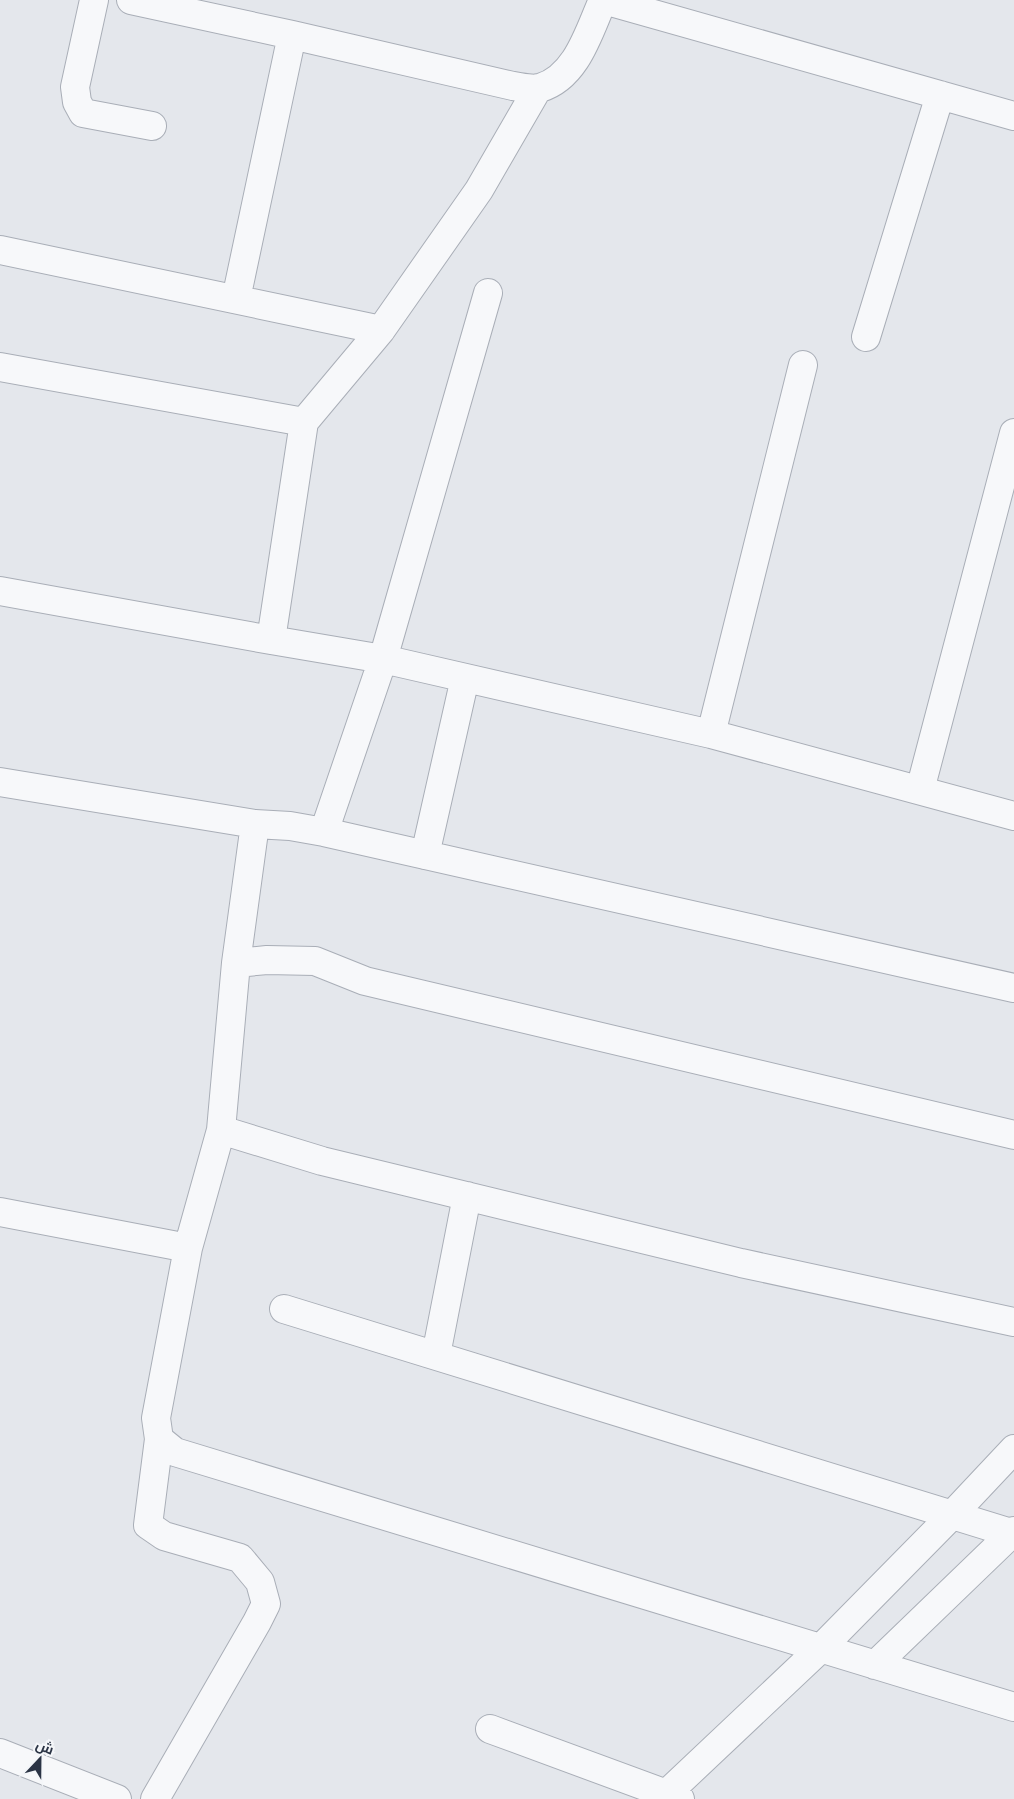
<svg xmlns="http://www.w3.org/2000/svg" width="1014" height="1799" font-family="Raleway,Cairo,sans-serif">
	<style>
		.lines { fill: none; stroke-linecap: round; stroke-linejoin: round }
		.street-casing { stroke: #a9aeb7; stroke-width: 30 }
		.street { stroke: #f7f8fa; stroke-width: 28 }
	</style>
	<rect width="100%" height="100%" fill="#e4e7ec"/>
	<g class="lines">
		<defs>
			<path id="street" d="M94,0L75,87L77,102L83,113L152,126
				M131,0L292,35L513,86C521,87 532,90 540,88C577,77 589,31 603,0
				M604,0L1014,116
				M0,250L381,330
				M236,299L292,35
				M866,337L940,95
				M0,367L304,422
				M0,591L271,640L304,422L381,330L479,190L538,88
				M271,640L383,659L711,734L1014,816
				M711,734L803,365
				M0,782L255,824L290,826L324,832L1014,988
				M920,790L1014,433
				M255,824L236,963L221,1130L322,1161L741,1263L1014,1322
				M324,832L383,659L488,293
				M425,855L465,678
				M236,963L267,960L315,961L365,981L1014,1135
				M221,1130L188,1248L156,1418L159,1439L175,1452L1014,1707
				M0,1212L188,1248
				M284,1309L1014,1534
				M436,1355L467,1196
				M875,1665L1014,1531
				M490,1729L680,1799
				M0,1753L117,1799
				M155,1799L257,1622L266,1604L260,1582L240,1558L164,1536L148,1525L159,1439
				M661,1799L821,1648L952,1515L1014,1449"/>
		</defs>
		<use href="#street" class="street-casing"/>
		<use href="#street" class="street"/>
	</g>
	<g transform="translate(40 1759) rotate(22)" stroke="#f4f6f9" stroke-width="4" paint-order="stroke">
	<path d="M0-4L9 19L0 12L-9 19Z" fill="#2b3445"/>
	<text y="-8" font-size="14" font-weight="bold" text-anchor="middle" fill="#2b3445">ش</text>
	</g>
</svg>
